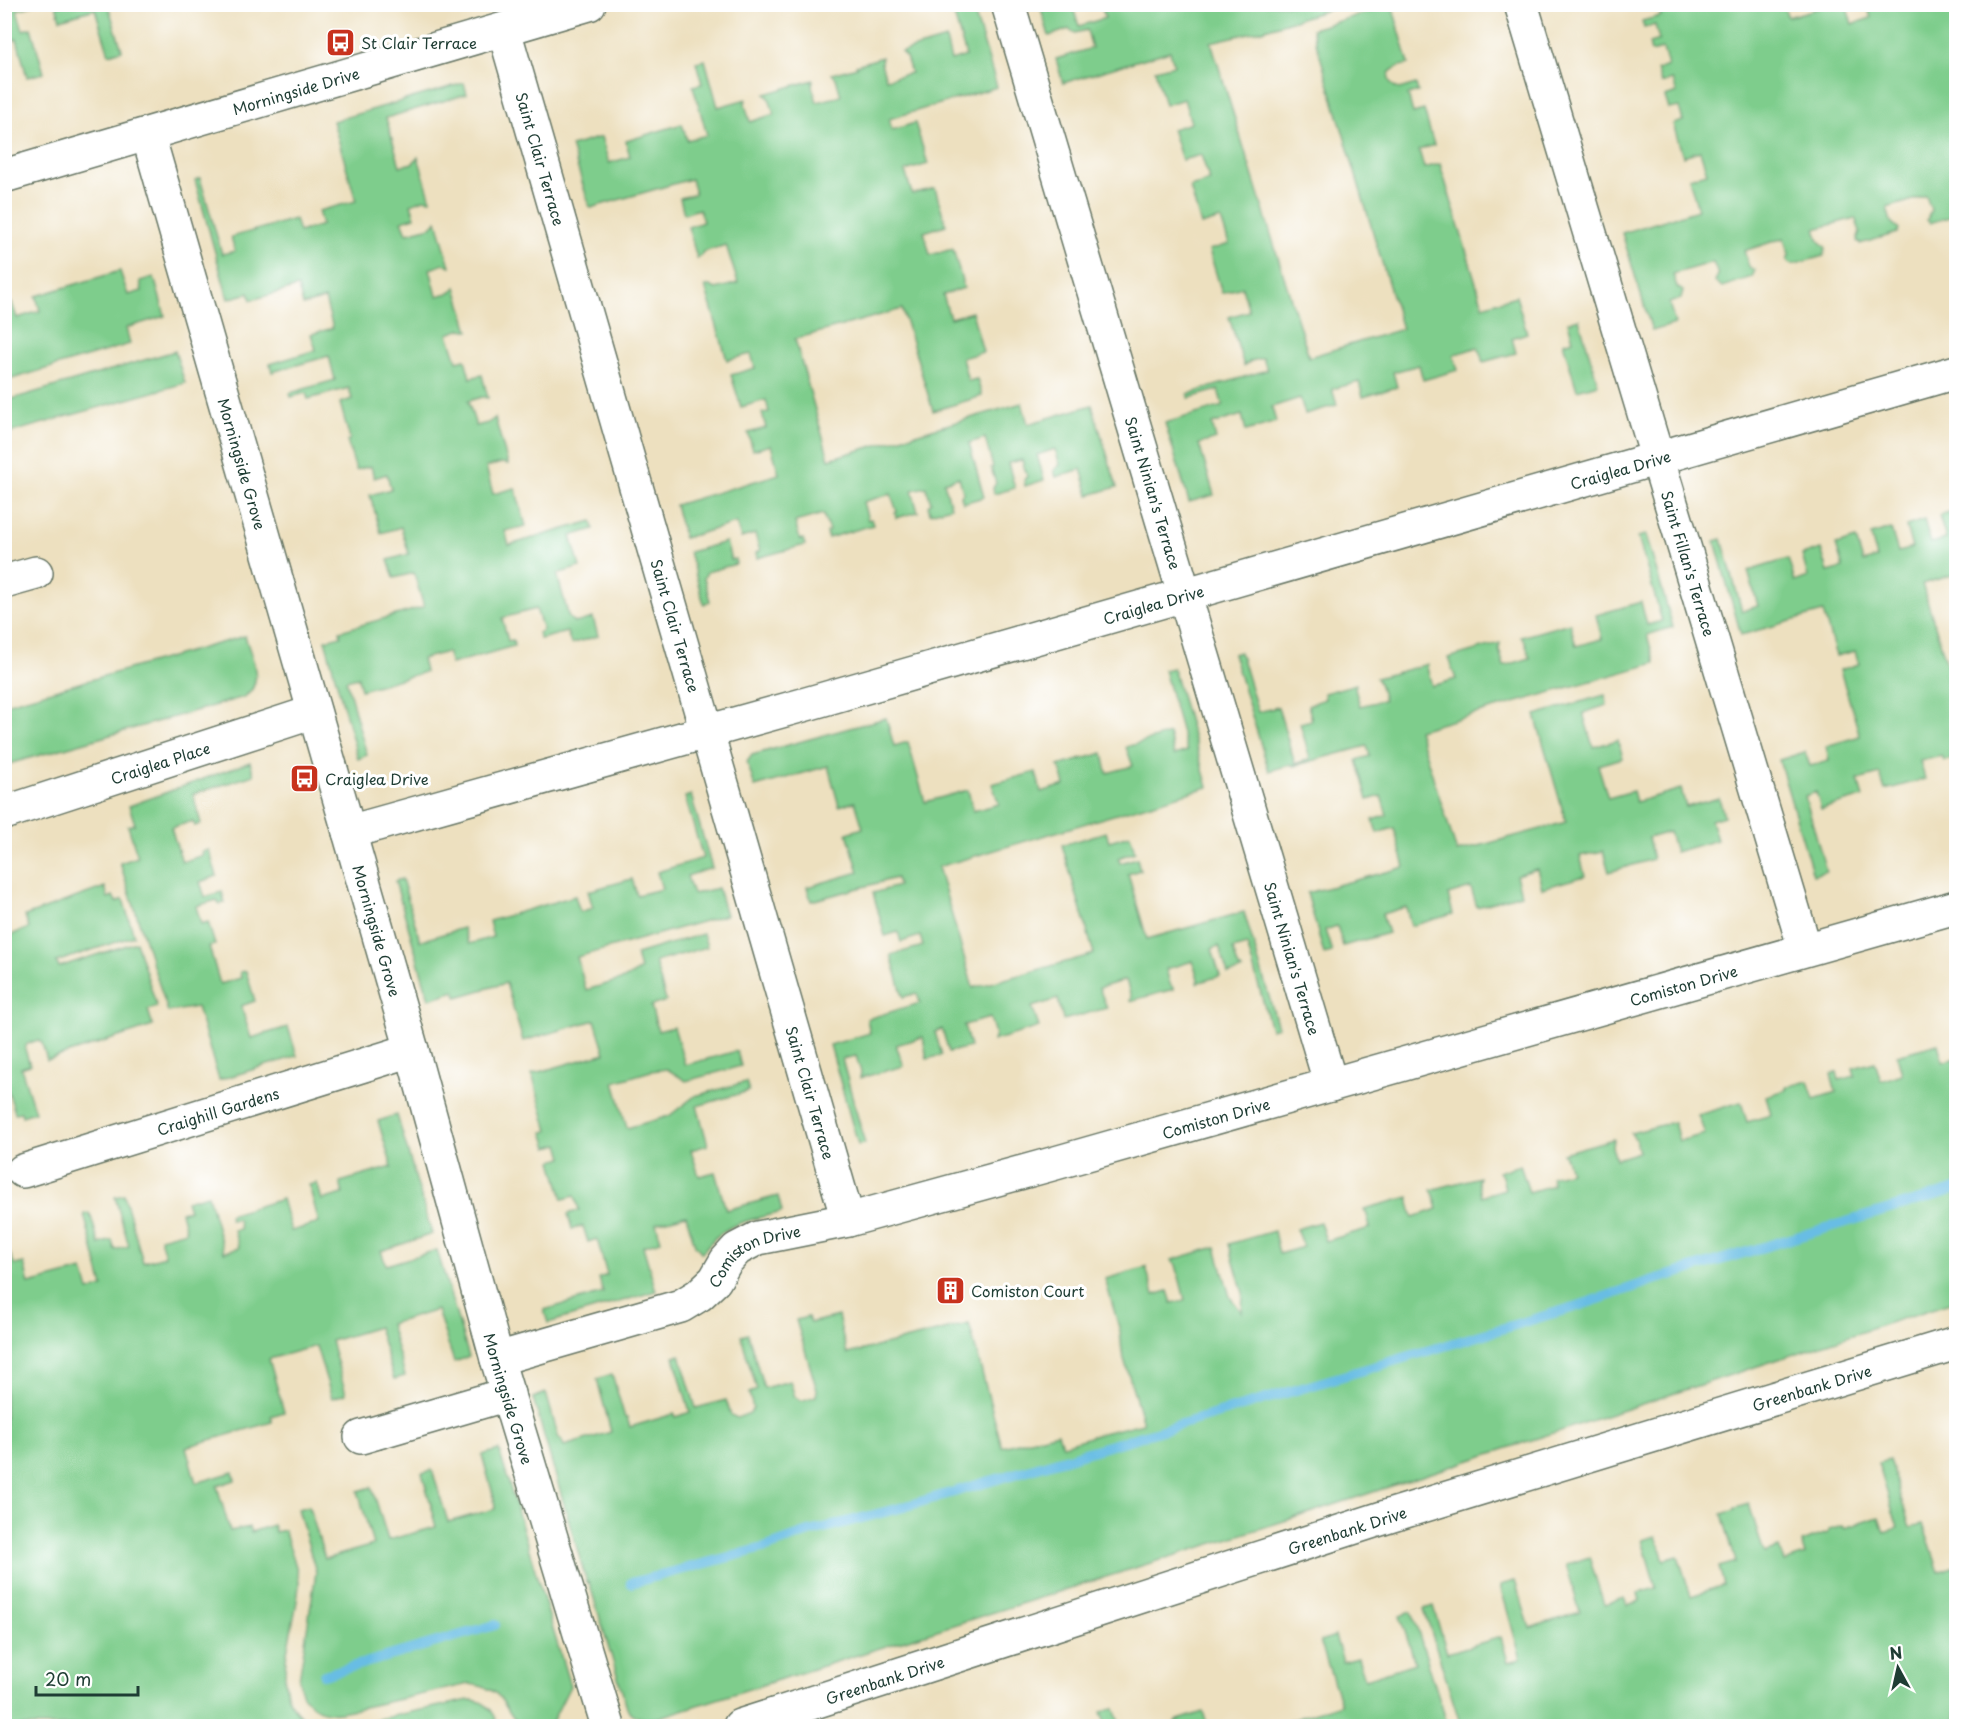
<svg xmlns="http://www.w3.org/2000/svg" width="1961" height="1731" font-family="'Playpen Sans',sans-serif">
	<style>
		.green { fill: #7ecd8c; stroke: #4e8560; stroke-width: 1.5 }
		.lines { fill: none; stroke-linecap: round; stroke-linejoin: round }
		.stream { stroke: #67bde4; stroke-width: 10 }
		.minor-casing { stroke: #677665; stroke-width: 36 }
		.minor { stroke: #fff; stroke-width: 33 }
		.labels { text-anchor: middle; dominant-baseline: central; stroke-width: 6; stroke-linejoin: round; paint-order: stroke }
		.poi-label { font-size: 15px; fill: #1f3d34; stroke: #fff; text-anchor: start }
		.street-label { font-size: 15px; fill: #1f3d34; stroke: #fff }
	</style>
	<rect width="100%" height="100%" fill="#fff"/>
	<filter id="ink" filterUnits="userSpaceOnUse"><feTurbulence type="fractalNoise" baseFrequency=".0167" numOctaves="2"/><feDisplacementMap in="SourceGraphic" scale="12" xChannelSelector="R" yChannelSelector="G"/><feConvolveMatrix kernelMatrix="1 2 1 2 8 2 1 2 1" color-interpolation-filters="sRGB"/></filter>
	<filter id="wash" filterUnits="userSpaceOnUse"><feTurbulence type="fractalNoise" baseFrequency=".008" numOctaves="4" result="noise"/><feDisplacementMap in="SourceGraphic" scale="24" xChannelSelector="R" yChannelSelector="G"/><feGaussianBlur stdDeviation="1.35" result="paint"/><feColorMatrix in="noise" values="0 0 0 0 0 0 0 0 0 0 0 0 0 0 0 0 0 1.4 0 .05"/><feComposite in="paint" operator="in"/></filter>
	<g filter="url(#wash)">
		<rect width="100%" height="100%" fill="#ede0bf"/>
		<path class="green" d="M5,4L34,5L17,10L23,30L31,28L44,73L27,77L17,39L5,42Z
			M56,5H108L122,50L109,54L95,9L60,19Z
			M951,5H972L997,87L889,119L892,130L915,123L928,164L905,171L912,194L935,188L946,225L924,232L930,255L953,249L964,288L943,295L950,318L972,312L983,352L962,358L968,381L977,379L982,396L933,411L902,309L795,339L829,459L1022,403L1028,424L1092,405L1117,487L1089,495L1081,469L1056,477L1054,470L1060,465L1055,449L1037,455L1044,480L1025,486L1024,480L1027,476L1022,460L1008,463L1015,488L994,494L993,488L996,483L991,468L993,467L985,438L969,443L984,497L963,503L961,496L963,492L959,477L944,482L951,507L930,513L928,506L931,502L926,487L912,490L918,512L896,518L895,513L897,512L891,494L863,502L868,520L871,519L873,525L828,538L827,532L829,531L823,514L795,522L800,540L803,539L805,545L757,558L756,553L760,551L755,534L741,538L736,523L684,538L675,505L779,474L771,445L753,450L748,433L766,428L762,413L769,412L766,400L741,407L731,375L755,368L751,354L727,360L705,286H710L716,289L738,283L726,245L703,252L700,257L697,258L688,227L703,222L699,209L684,214L680,198L695,194L691,179L590,208L571,146L601,137L609,163L630,157L626,141L682,124L687,140L707,135L693,86L702,84L696,62L705,60L718,107L746,99L745,104L750,122L774,114L769,98L765,94L813,80L812,86L817,102L841,96L836,78L832,74L857,67L856,65L882,57L881,63L886,79L911,73L906,57L901,52L946,39L951,61L966,56Z
			M1144,5L1145,7L1152,4L1344,5L1262,30L1211,42L1309,357L1402,329L1312,29L1392,5L1409,64C1405,65 1398,66 1394,69C1383,75 1391,86 1399,89L1416,84L1418,92L1408,95L1413,113L1424,110L1434,145L1419,150L1424,168L1440,164L1483,306L1516,296L1527,333L1512,338L1516,353L1483,362L1478,347L1453,355L1458,370L1423,380L1419,365L1393,372L1397,387L1363,397L1359,382L1332,389L1337,405L1305,414L1300,398L1272,407L1276,422L1246,431L1242,415L1212,424L1216,439L1199,444L1214,495L1189,502L1165,423L1223,406L1218,390L1189,398L1188,394L1267,370L1263,358L1251,361L1244,366L1229,317L1249,311L1242,287L1222,293L1209,250L1229,244L1221,219L1201,225L1190,187L1210,181L1201,155L1182,160L1172,129L1191,123L1184,99L1165,105L1155,70L1174,65L1170,51L1063,83L1056,59L1092,48L1087,30L1075,33L1069,29L1049,36L1040,5H1047L1049,10L1072,5L1079,26L1105,18L1101,5Z
			M1658,5H1783L1788,17L1829,5H1846L1852,24L1871,18L1867,5H1956V215L1930,223L1927,220L1931,210L1926,196L1887,208L1891,222L1899,229L1897,233L1860,244L1857,241L1860,231L1855,218L1815,229L1819,241L1826,248L1824,256L1792,265L1787,261L1789,255L1784,238L1744,251L1749,267L1755,270L1752,277L1722,287L1715,281L1718,275L1713,262L1673,274L1677,287L1683,291L1681,299L1669,303L1675,324L1652,331L1622,233L1698,210L1689,178L1707,173L1700,151L1683,156L1673,124L1683,121L1679,107L1669,109L1665,97L1677,93L1672,80L1661,83L1657,70L1668,66L1663,49L1651,52L1649,43L1659,40L1655,25L1644,28L1642,21L1661,16Z
			M464,83L467,94L386,118L400,166L413,163L418,157L431,200L424,199L411,204L415,217L402,221L407,233L431,227L437,221L450,266L444,264L430,269L437,296L452,292L456,287L469,331L462,329L448,334L457,361L465,359L470,378L482,375L488,398L482,397L468,401L476,426L488,423L495,418L508,464L502,463L486,467L493,494L515,488L526,526L505,531L509,545L592,521L594,529L571,536L580,567L557,574L569,618L575,623L593,618L598,636L571,644L567,632L540,639L538,633L543,630L536,609L502,618L508,641L513,640L514,646L451,664L447,652L422,659L425,672L361,690L358,677L346,680L367,755L358,759L325,640L341,636L340,631L424,607L414,573L394,578L388,560L409,554L401,527L381,533L370,495L391,489L387,474L374,478L371,466L356,470L347,441L350,439L340,403L352,399L349,388L308,399L306,393L291,397L290,393L335,380L329,356L272,372L270,364L316,350L311,334L333,328L325,299L303,305L298,287L251,300L249,293L228,299L195,180L200,178L222,254L235,251L231,237L295,219L299,232L322,225L318,211L356,201L333,121Z
			M120,271L128,295L142,291L140,281L154,277L165,316L126,328L130,344L5,381V305L12,303L17,318L40,311L36,296Z
			M1579,319L1598,384L1577,390L1563,343L1573,340L1568,322Z
			M175,351L185,383L5,434V401Z
			M1956,511V574L1922,584L1956,693V758L1944,761L1942,756L1920,761L1925,779L1885,790L1880,774L1858,780L1863,797L1821,809L1816,792L1805,796L1826,871L1813,875L1779,760L1805,752L1810,766L1829,761L1826,746L1860,736L1840,670L1859,664L1855,651L1836,656L1823,612L1741,635L1715,541L1722,539L1742,611L1758,606L1748,571L1788,559L1795,582L1808,577L1802,555L1821,549L1828,572L1843,568L1836,545L1856,539L1863,562L1877,558L1871,535L1891,529L1898,552L1912,548L1906,526L1924,520L1931,543L1946,539L1939,516Z
			M1646,535L1673,627L1647,635L1655,663L1418,730L1457,852L1566,822L1535,715L1605,695L1607,705L1583,713L1593,747L1618,740L1623,758L1598,765L1608,798L1633,791L1636,802L1681,789L1686,807L1719,798L1724,816L1711,820L1717,840L1675,852L1669,832L1648,838L1653,859L1609,872L1603,851L1580,856L1585,876L1542,888L1537,869L1516,875L1521,894L1477,907L1471,888L1448,895L1453,914L1411,926L1406,907L1382,914L1388,933L1343,946L1337,926L1325,930L1332,952L1324,954L1307,893L1405,867L1394,828L1377,833L1373,820L1387,815L1381,796L1368,800L1357,760L1370,756L1367,746L1293,766L1292,764L1269,771L1233,654L1240,652L1258,712L1278,707L1295,764L1310,759L1300,723L1312,720L1308,705L1325,699L1324,693L1356,684L1355,689L1360,706L1384,700L1379,683L1376,678L1428,664L1427,668L1432,686L1456,679L1448,658L1500,643L1499,650L1504,666L1530,658L1525,642L1521,637L1570,623L1576,646L1602,639L1596,615L1641,602L1647,625L1662,621L1638,537Z
			M726,542L731,560L735,559L736,564L707,572L704,578L710,601L704,604L689,552Z
			M245,636C251,657 266,683 244,697L5,765V704Z
			M1173,668L1208,787L938,867L973,988L1094,954L1062,845L1106,832L1109,841L1130,835L1135,852L1118,858L1120,863L1137,858L1140,870L1128,874L1147,939L1244,912L1278,1027L1271,1029L1247,945L1233,949L1238,966L1242,970L1228,974L1219,946L1212,949L1220,976L1197,983L1198,979L1193,961L1166,969L1170,984L1174,989L1130,1001L1131,997L1126,980L1099,988L1107,1008L1063,1020L1058,999L1032,1007L1039,1027L993,1041L995,1034L990,1018L964,1025L970,1047L949,1052L942,1029L935,1032L942,1055L927,1059L923,1037L896,1045L904,1066L860,1078L861,1072L856,1056L842,1059L865,1144L858,1145L830,1045L870,1033L867,1019L920,1003L917,993L903,997L891,955L923,946L920,936L901,942L898,932L885,936L873,893L898,886L896,878L811,901L807,887L859,872L847,833L863,828L855,802L839,806L828,766L755,787L747,762L752,755L886,718L894,746L908,742L925,802L968,790L973,811L999,804L992,784L1036,772L1041,792L1065,785L1061,770L1058,766L1103,753L1107,773L1133,766L1126,747L1169,734L1174,755L1187,751L1164,670Z
			M250,762L254,775L193,794L201,824L195,826L193,821L171,828L182,862L203,855L202,852L209,850L217,876L200,882L205,897L222,892L225,903L219,904L217,900L196,906L201,924L208,922L215,945L209,946L220,984L241,978L240,972L246,971L255,1001L241,1006L251,1038L288,1027L297,1056L219,1080L197,1007L168,1012L120,863L138,857L128,826L135,824L129,806Z
			M691,795L712,868L687,876L693,894L718,888L726,915L577,957L586,990L624,979L640,970L636,954L703,934L707,947L655,962L666,1001L651,1006L658,1031L674,1027L685,1065L737,1051L741,1066L686,1081L667,1069L651,1071L614,1082L627,1128L669,1116L695,1096L746,1082L749,1091L697,1106L708,1145L691,1150L699,1176L715,1172L726,1210L778,1196L782,1212C748,1221 723,1222 702,1253L695,1245L686,1215L656,1223L661,1241L643,1246L656,1291L548,1323L544,1310L603,1293L599,1278L607,1275L597,1239L588,1242L583,1226L572,1229L568,1214L579,1210L575,1196L563,1199L552,1161L563,1158L559,1144L548,1147L543,1132L548,1131L532,1074L605,1053L595,1020L523,1041L506,983L457,997L455,991L429,999L395,881L402,879L420,941L463,928L469,944L493,937L489,921L575,896L580,912L593,908L588,891L632,879L637,895L662,889L657,872L703,858L685,797Z
			M105,887L108,898L113,896L116,902L123,899L134,936L56,962L59,967L136,942L157,1007L148,1010L153,1026L47,1060L42,1043L38,1040L27,1044L25,1049L30,1065L21,1068L35,1112L22,1116L21,1112L15,1113L5,1081V929L8,936L29,928L25,916Z
			M1938,1044L1943,1062L1956,1058V1301L1297,1517L657,1718C644,1720 636,1719 627,1708L589,1582L587,1583L533,1398L546,1393L559,1439H561L564,1446L611,1432L597,1379L612,1374L625,1418H627L630,1427L674,1414L676,1417L690,1412L674,1357L680,1355L696,1408L726,1400L731,1415L737,1418L750,1413L753,1408L749,1393L757,1390L741,1336L748,1334L764,1388L790,1381L795,1397L801,1401L816,1396L817,1390L796,1320L808,1317L810,1323L838,1316L847,1354L969,1324L1002,1447L1058,1433L1062,1445H1064L1102,1433L1143,1423L1122,1352L1120,1331L1105,1279L1147,1267V1271L1154,1295L1168,1291L1172,1303L1185,1300L1176,1265L1171,1260L1216,1247L1230,1297L1242,1312L1243,1293L1229,1244L1274,1231L1279,1254L1303,1247L1296,1229L1320,1222L1326,1241L1370,1228L1367,1215L1364,1209L1409,1197V1203L1413,1217L1438,1209L1434,1195L1431,1190L1479,1177L1478,1182L1481,1196L1505,1189L1502,1176L1498,1172L1520,1165L1529,1192L1553,1185L1551,1177L1570,1172L1566,1158L1563,1153L1613,1139L1612,1147L1616,1159L1639,1152L1636,1141L1631,1133L1674,1122L1679,1141L1705,1134L1698,1115L1741,1102L1747,1122L1771,1115L1766,1096L1786,1090V1087L1808,1081L1814,1099L1836,1092L1831,1074L1837,1072L1839,1080L1855,1076L1853,1068L1875,1062L1881,1081L1902,1074L1897,1055Z
			M397,1115L432,1234L381,1251L386,1265L437,1250L469,1357L454,1362L437,1310L390,1324L405,1376L394,1379L378,1327L331,1341L346,1394L332,1398L316,1346L269,1359L284,1412L271,1416L272,1422L186,1447L196,1483L233,1472L235,1480L217,1486L230,1531L249,1527L251,1532L273,1525L275,1532L284,1530C288,1544 299,1569 299,1583C298,1629 257,1706 320,1726H5V1244L15,1265L24,1263L29,1284L83,1270L89,1291L103,1287L84,1214L90,1213L99,1244L112,1240L115,1250L129,1246L115,1197L124,1195L143,1262L165,1256L160,1238L186,1231L181,1212L189,1210L186,1201L208,1195L224,1252L239,1248L234,1230L240,1229L238,1219L230,1220L229,1215L282,1199L291,1231L319,1223L309,1185L317,1183L322,1200L343,1194L340,1182L392,1167L378,1121Z
			M499,1450L570,1686L550,1726H520C499,1705 507,1689 469,1684L341,1712C319,1715 301,1703 299,1680L316,1572L298,1509L309,1506L325,1559L373,1545L358,1491L372,1487L388,1540L436,1527L433,1516H434L422,1473L432,1470L448,1522L495,1509L494,1498L482,1455Z
			M1889,1460L1910,1527L1923,1524L1939,1572L1956,1566V1726H1461L1424,1609L1433,1606L1447,1653L1501,1637L1508,1662L1521,1659L1500,1585L1515,1581L1530,1628L1580,1612L1566,1565L1589,1557L1604,1604L1624,1598L1627,1605L1640,1601L1638,1593L1656,1588L1642,1540L1656,1536L1664,1560L1678,1556L1691,1596L1724,1585L1719,1567L1736,1562L1722,1514L1735,1510V1508L1749,1504L1764,1553L1779,1548L1784,1562L1805,1555L1801,1542L1828,1533V1530L1843,1526L1844,1528L1879,1517L1884,1532L1898,1528L1878,1463Z
			M1412,1612L1448,1726H1278L1277,1725L1341,1704L1320,1641L1335,1636L1343,1662L1358,1658L1365,1679L1415,1663L1400,1616Z
			M469,1700C482,1700 491,1707 496,1719L492,1726H345Z
			M1114,1708L1120,1726H1097L1105,1723L1101,1712Z
			M1203,1712L1208,1726H1176L1175,1721Z"/>
		<g class="lines">
			<path class="stream" d="M631,1583L767,1547L809,1532L900,1508L1578,1306L1654,1280L1956,1189
				M324,1675L495,1625"/>
		</g>
	</g>
	<g filter="url(#ink)">
		<g class="lines">
			<defs>
				<g id="minor">
					<path id="s1" d="M1008,4L1331,1085"/>
					<path id="s2" d="M1521,4L1805,949"/>
					<path id="s3" d="M504,30L848,1220"/>
					<path id="s4" d="M148,135L412,1050L497,1359L608,1726"/>
					<path id="s5" d="M4,176L589,4"/>
					<path d="M4,582L36,573"/>
					<path id="s6" d="M4,813L314,712"/>
					<path id="s7" d="M349,832L810,703L1956,372"/>
					<path id="s8" d="M23,1171L412,1050"/>
					<path id="s9" d="M497,1359L681,1306L699,1295L715,1280L726,1261L737,1249L758,1238L848,1220L1052,1164L1956,907"/>
					<path d="M361,1437L508,1394"/>
					<path id="s10" d="M740,1726L1389,1516L1956,1343"/>
				</g>
			</defs>
			<use href="#minor" class="minor-casing"/>
			<use href="#minor" class="minor"/>
		</g>
	</g>
	<defs>
		<symbol id="bus-square" viewBox="-11 -11 22 22"><rect x="-9" y="-9" width="18" height="18" rx="4" fill="#c8321e" stroke="#fff"/><path d="M-5-6H5V4H4V6H2V4H-2V6H-4V4H-5ZM-3.5-4V0h7V-4ZM-3.5 1.2v1.5H-2V1.2ZM2 1.2v1.5H3.5V1.2Z" fill="#fff"/></symbol>
		<symbol id="building-square" viewBox="-11 -11 22 22"><rect x="-9" y="-9" width="18" height="18" rx="4" fill="#c8321e" stroke="#fff"/><path d="M-4-6H4V6H1V3H-1V6H-4ZM-2.5-4.3h1.7v1.8h-1.7ZM.8-4.3h1.7v1.8H.8ZM-2.5-1h1.7V.8h-1.7ZM.8-1h1.7V.8H.8Z" fill="#fff"/></symbol>
	</defs>
	<g fill-rule="evenodd">
		<use href="#bus-square" x="324" y="26" width="33" height="33"/>
		<use href="#bus-square" x="288" y="762" width="33" height="33"/>
		<use href="#building-square" x="934" y="1274" width="33" height="33"/>
	</g>
	<g class="labels">
		<g class="poi-label">
			<text x="361" y="42">St Clair Terrace</text>
			<text x="325" y="778">Craiglea Drive</text>
			<text x="971" y="1290">Comiston Court</text>
		</g>
		<g class="street-label">
			<text stroke="none"><textPath href="#s5" startOffset="304">Morningside Drive</textPath></text>
			<text stroke="none"><textPath href="#s3" startOffset="134">Saint Clair Terrace</textPath></text>
			<text stroke="none"><textPath href="#s4" startOffset="342">Morningside Grove</textPath></text>
			<text stroke="none"><textPath href="#s7" startOffset="1322">Craiglea Drive</textPath></text>
			<text stroke="none"><textPath href="#s1" startOffset="510">Saint Ninian's Terrace</textPath></text>
			<text stroke="none"><textPath href="#s2" startOffset="584">Saint Fillan's Terrace</textPath></text>
			<text stroke="none"><textPath href="#s7" startOffset="836">Craiglea Drive</textPath></text>
			<text stroke="none"><textPath href="#s3" startOffset="620">Saint Clair Terrace</textPath></text>
			<text stroke="none"><textPath href="#s6" startOffset="164">Craiglea Place</textPath></text>
			<text stroke="none"><textPath href="#s4" startOffset="828">Morningside Grove</textPath></text>
			<text stroke="none"><textPath href="#s1" startOffset="996">Saint Ninian's Terrace</textPath></text>
			<text stroke="none"><textPath href="#s9" startOffset="1256">Comiston Drive</textPath></text>
			<text stroke="none"><textPath href="#s3" startOffset="1106">Saint Clair Terrace</textPath></text>
			<text stroke="none"><textPath href="#s8" startOffset="204">Craighill Gardens</textPath></text>
			<text stroke="none"><textPath href="#s9" startOffset="770">Comiston Drive</textPath></text>
			<text stroke="none"><textPath href="#s9" startOffset="284">Comiston Drive</textPath></text>
			<text stroke="none"><textPath href="#s10" startOffset="1124">Greenbank Drive</textPath></text>
			<text stroke="none"><textPath href="#s4" startOffset="1314">Morningside Grove</textPath></text>
			<text stroke="none"><textPath href="#s10" startOffset="638">Greenbank Drive</textPath></text>
			<text stroke="none"><textPath href="#s10" startOffset="152">Greenbank Drive</textPath></text>
		</g>
	</g>
	<rect width="1961" height="1731" fill="none" stroke="#fff" stroke-width="24"/>
	<g transform="translate(1898 1668) rotate(352)" stroke="#ffffff" stroke-width="4.5" paint-order="stroke">
	<path d="M0-4.5L10 22L0 15L-10 22Z" fill="#1f3d34"/>
	<text y="-9" font-size="16" font-weight="bold" text-anchor="middle" fill="#1f3d34">N</text>
	</g>
	<path d="M36 1686v9h102v-9" fill="none" stroke="#1f3d34" stroke-width="3"/>
	<text x="45" y="1686" font-size="18" fill="#1f3d34" stroke="#ffffff" stroke-width="4.5" paint-order="stroke">20 m</text>
</svg>
